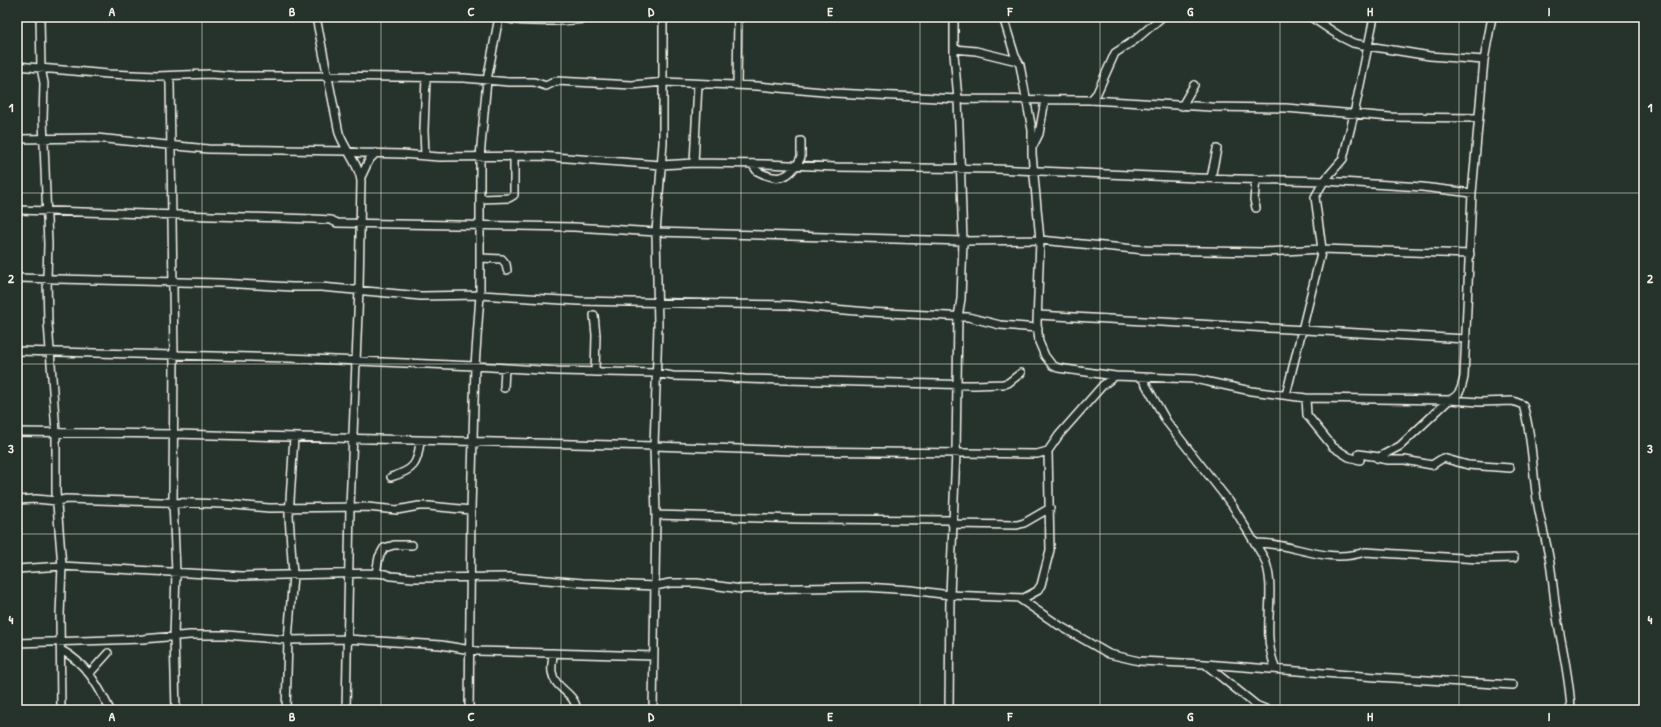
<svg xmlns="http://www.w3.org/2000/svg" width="1661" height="727" font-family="'Patrick Hand',sans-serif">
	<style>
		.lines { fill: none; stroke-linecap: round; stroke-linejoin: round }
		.minor-casing { stroke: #f4f1e8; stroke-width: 10 }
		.minor { stroke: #26332d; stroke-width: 7 }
		.grid { fill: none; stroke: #f4f1e8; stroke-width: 1; stroke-opacity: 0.55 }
		.neatline { fill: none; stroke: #f4f1e8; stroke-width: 1.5 }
		.grid-label { font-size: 13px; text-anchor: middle; font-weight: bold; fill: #f4f1e8 }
	</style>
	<rect width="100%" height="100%" fill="#26332d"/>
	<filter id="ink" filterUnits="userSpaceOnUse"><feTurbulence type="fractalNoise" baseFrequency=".025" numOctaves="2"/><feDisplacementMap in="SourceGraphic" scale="8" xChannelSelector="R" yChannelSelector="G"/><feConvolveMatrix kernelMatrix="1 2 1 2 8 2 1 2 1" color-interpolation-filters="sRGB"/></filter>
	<g filter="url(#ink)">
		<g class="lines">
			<defs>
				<path id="minor" d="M40,17L41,68L44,83L43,119L48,244L47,278L48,323L56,432V492L62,566L60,615L61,710
					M316,17L339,133C345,150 359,164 361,181L359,289L350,507L346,710
					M500,17C520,23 575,22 594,17
					M1003,17L1015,56L1020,65L1032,130V154L1040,240L1037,323L1039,342L1045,356L1052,365L1058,368L1115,376
					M1311,17L1341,37L1353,43L1368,46L1430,56L1484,60
					M954,49L976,51L1017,61
					M17,66L108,74L157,76L209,74L236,76H327L464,78L509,82H534L546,86L556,81L632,85L664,82L757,86L834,93L958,99L1091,100L1211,107L1286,108L1390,117L1479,118
					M168,76L170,83L174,355L173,502L176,572L174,637L176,710
					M737,85L738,17
					M1091,100L1097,93L1115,53L1135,40L1162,17
					M1182,106L1194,85
					M17,139L96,138L208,149L346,151L360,153L402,154L439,157L540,156L661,165L694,163L765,164L836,167L996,169L1197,178L1324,181L1422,187L1472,193
					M1033,146L1039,134L1045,100
					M425,155L424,130L426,77
					M694,163L698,84
					M752,164L757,171C772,179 786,182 796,165
					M797,165L801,157V141
					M361,177L369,160L376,153
					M1211,178L1217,149
					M1256,179L1254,200L1256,208
					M480,199L509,198L514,195V157
					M17,210L313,219L331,220L337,223L574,227L656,232L963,241L1040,240L1145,250L1263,252L1322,249L1470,254
					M480,258L502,259L506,264L507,270
					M17,278L220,283L292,287H321L421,296L480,295L579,301L788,305L868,312L968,317L1000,325L1038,328
					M594,315L596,335L595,372
					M1038,315L1466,339
					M17,351L289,358L475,366L557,371L655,373L673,376L719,377L745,379L975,385L1003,384L1008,383L1021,373
					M1142,378L1167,422L1232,505L1264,558C1275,582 1267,612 1269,638C1269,648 1272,658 1275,668
					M504,388L505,368
					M1286,395L1322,249L1315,197L1324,181L1343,159L1354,114L1374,17
					M1306,398L1307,415L1333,447L1349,457L1360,460L1359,454L1379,457L1400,446L1449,400L1480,402L1513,401L1523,405C1533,438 1532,472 1538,506C1541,523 1546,540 1549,557C1553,579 1554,601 1558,623C1563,652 1570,681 1571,710
					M17,432L174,434L654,446L796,451L1037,454L1048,451L1059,435L1103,385L1115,376L1195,379L1251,391L1306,398L1449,400C1460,396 1462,387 1464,377L1472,193L1484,60L1492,17
					M1377,458L1388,460H1405L1432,465L1443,458L1468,465L1510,468
					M391,477C414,470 418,464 420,441
					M17,500L36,499L57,501L66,499L223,504L269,508L367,507L397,510L419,506H429L471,510
					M656,515L800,519L952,520
					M952,524L1017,525L1024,523L1050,508
					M1255,543C1293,542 1324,565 1365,552L1478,559L1514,558
					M17,569L62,566L242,576L376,573L385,574L391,576L414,578L511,577L583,583L655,586L670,583H697L741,589L865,587L911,590L950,595L1024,598L1037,591L1041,585L1050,550L1048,451
					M376,573L379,557L384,548L394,545H412
					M1020,599L1060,626L1109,654L1139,661L1205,664L1256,705L1268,710
					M17,643L143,639L190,635H226L288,640L347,639L441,645L477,651L654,656
					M61,650C86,663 98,685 110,710
					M553,653C553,659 551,666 552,672C555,690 574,691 577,710
					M1205,664L1376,677L1513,685
					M90,673L108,653
					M286,710L288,640L293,575L289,516L294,437
					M469,710L471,510L475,366L480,295V157L487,80L499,17
					M653,710L656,515L654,446L658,326L656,232L663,143V17
					M949,710L950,595L956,452L958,317L961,299L963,241L958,99L954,54V17"/>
			</defs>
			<use href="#minor" class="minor-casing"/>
			<use href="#minor" class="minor"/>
		</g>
	</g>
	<path class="grid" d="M202,17V710M381,17V710M561,17V710M741,17V710M920,17V710M1100,17V710M1280,17V710M1459,17V710M17,193H1644M17,364H1644M17,534H1644"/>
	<rect width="1661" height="727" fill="none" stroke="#26332d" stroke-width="44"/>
	<rect x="22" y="22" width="1617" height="683" class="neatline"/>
	<g class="grid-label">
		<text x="112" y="16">A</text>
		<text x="292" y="16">B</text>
		<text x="471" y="16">C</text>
		<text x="651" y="16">D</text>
		<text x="830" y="16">E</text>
		<text x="1010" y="16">F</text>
		<text x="1190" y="16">G</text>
		<text x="1370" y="16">H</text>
		<text x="1549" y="16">I</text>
		<text x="11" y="112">1</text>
		<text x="1650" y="112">1</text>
		<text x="11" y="283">2</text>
		<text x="1650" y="283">2</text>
		<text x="11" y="453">3</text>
		<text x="1650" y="453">3</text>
		<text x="11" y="624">4</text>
		<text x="1650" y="624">4</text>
		<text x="112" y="721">A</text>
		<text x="292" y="721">B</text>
		<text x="471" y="721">C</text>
		<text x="651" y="721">D</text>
		<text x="830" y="721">E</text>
		<text x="1010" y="721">F</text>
		<text x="1190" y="721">G</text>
		<text x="1370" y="721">H</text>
		<text x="1549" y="721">I</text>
	</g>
</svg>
